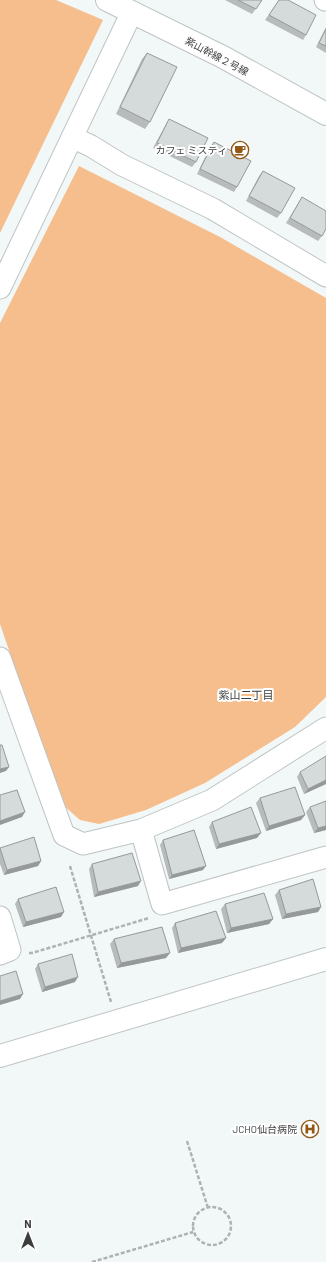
<svg xmlns="http://www.w3.org/2000/svg" width="326" height="1262" font-family="Barlow,'Noto Sans JP',sans-serif">
	<style>
		.green { fill: #f6be8c }
		.lines { fill: none; stroke-linecap: round; stroke-linejoin: round }
		.minor-casing { stroke: #bfc4c4; stroke-width: 23 }
		.tertiary-casing { stroke: #bfc4c4; stroke-width: 24 }
		.path { stroke: #afb2b2; stroke-width: 2.5; stroke-dasharray: 4 2; stroke-linecap: butt }
		.minor { stroke: #fff; stroke-width: 21 }
		.tertiary { stroke: #fff; stroke-width: 22 }
		.wall { fill: #b7bbbb }
		.shaded-wall { fill: #959999 }
		.building { fill: #d5dada; stroke: #959999 }
		.labels { text-anchor: middle; dominant-baseline: central; stroke-width: 4; stroke-linejoin: round; paint-order: stroke }
		.street-label { font-size: 10px; fill: #3c3d3d; stroke: #fff }
		.poi-label { font-size: 10px; fill: #3c3d3d; stroke: #fff; text-anchor: end }
		.neighbourhood-label { font-size: 11px; fill: #3c3d3d; stroke: #fff }
	</style>
	<rect width="100%" height="100%" fill="#f2f7f7"/>
	<path class="green" d="M0,0H56L103,20L0,233Z
		M79,166L220,237L326,298V697L295,727L205,783L146,810L99,824L80,820L62,804L0,624V323Z"/>
	<g class="lines">
		<defs>
			<path id="minor" d="M325,0H326
				M72,137L91,146L122,165L213,209L326,276
				M0,288L132,12
				M0,658L64,835L83,844L141,830L212,800L326,728
				M141,830L162,904L326,857
				M0,917L10,950L0,954"/>
			<path id="tertiary" d="M107,0L223,57L326,114
				M0,1056L326,959"/>
		</defs>
		<use href="#minor" class="minor-casing"/>
		<use href="#tertiary" class="tertiary-casing"/>
		<path class="path" d="M70,866L111,1002
			M29,953H32L149,918
			M187,1141L208,1208
			M193 1226a19 19 0 1 1 38 0a19 19 0 1 1-38 0Z
			M92,1262L193,1232"/>
		<use href="#minor" class="minor"/>
		<use href="#tertiary" class="tertiary"/>
	</g>
	<path class="wall" d="M225,0H262L252,14Z
		M279,0L306,35L303,40L265,20Z
		M326,27V53L316,47Z
		M147,53L150,122L145,129L116,114L142,59Z
		M169,119L196,162L192,167L153,148L166,124Z
		M214,142L237,187L234,192L197,174L210,147Z
		M263,171L281,213L277,218L246,201L259,176Z
		M302,197L322,236L318,241L286,223Z
		M300,772L326,784L304,794L297,777Z
		M260,798L305,815L301,820L266,831L256,803Z
		M310,807L326,830L314,833L306,812Z
		M212,822L257,838L216,849L209,827Z
		M163,840L203,870L169,879L160,845Z
		M0,848L41,861L38,866L4,875L0,864Z
		M92,864L138,886L94,897L89,869Z
		M279,890L321,907L318,912L282,919L275,895Z
		M18,899L61,917L23,927L15,904Z
		M225,904L273,919L269,924L227,933L221,909Z
		M175,923L226,938L222,943L178,953L172,928Z
		M114,939L166,958L117,968L110,944Z
		M38,964L75,982L42,992L35,969Z"/>
	<path class="shaded-wall" d="M9,767L6,771L0,773V769Z
		M326,780V784L304,794L308,789Z
		M25,812L22,817L0,825V821Z
		M305,815L301,820L266,831L269,826Z
		M326,826V830L314,833L318,828Z
		M261,833L257,838L216,849L219,844Z
		M41,861L38,866L4,875L7,870Z
		M206,866L203,870L169,879L172,875Z
		M141,881L138,886L94,897L98,892Z
		M321,907L318,912L282,919L286,914Z
		M64,912L61,917L23,927L26,922Z
		M273,919L269,924L227,933L231,928Z
		M226,938L222,943L178,953L181,948Z
		M170,953L166,958L117,968L121,963Z
		M78,977L75,982L42,992L45,987Z
		M23,994L20,999L0,1005V1001Z"/>
	<path class="building" d="M238,0H262L256,9Z
		M279,0H288L316,15L306,35L269,15Z
		M326,29V46L319,43Z
		M147,53L177,67L150,122L120,107Z
		M169,119L208,138L196,162L157,143Z
		M214,142L251,161L237,187L200,169Z
		M263,171L295,188L281,213L249,196Z
		M302,197L326,211V229L322,236L290,218Z
		M0,745H2L9,767L0,769Z
		M326,756V780L308,789L300,772Z
		M295,787L305,815L269,826L260,798Z
		M17,790L25,812L0,821V795Z
		M326,801V826L318,828L310,807Z
		M251,807L261,833L219,844L212,822Z
		M194,830L206,866L172,875L163,840Z
		M34,837L41,861L7,870L0,848Z
		M132,853L141,881L98,892L92,864Z
		M313,879L321,907L286,914L279,890Z
		M56,887L64,912L26,922L18,899Z
		M264,893L273,919L231,928L225,904Z
		M216,911L226,938L181,948L175,923Z
		M162,927L170,953L121,963L114,939Z
		M72,954L78,977L45,987L38,964Z
		M16,971L23,994L0,1001V976Z"/>
	<defs>
		<symbol id="cafe-ring" viewBox="-11 -11 22 22"><circle r="9.5" fill="#fff" stroke="#935817" stroke-width="1.5"/><path d="M-5.5-4.5H6V0H3Q3 3.5 0 3.5H-2.5Q-5.5 3.5-5.5 0ZM3-3.2v2h1.7v-2ZM-6 4.5H4V6H-6Z" fill="#935817"/></symbol>
		<symbol id="hospital-ring" viewBox="-11 -11 22 22"><circle r="9.5" fill="#fff" stroke="#935817" stroke-width="1.5"/><path d="M-5-5h3v3.5h4V-5h3V5h-3V1.5h-4V5h-3Z" fill="#935817"/></symbol>
	</defs>
	<g fill-rule="evenodd">
		<use href="#cafe-ring" x="230" y="140" width="20" height="20"/>
		<use href="#hospital-ring" x="300" y="1119" width="20" height="20"/>
	</g>
	<g class="labels">
		<g class="street-label">
			<text transform="translate(217 56) rotate(28)">紫山幹線２号線</text>
		</g>
		<g class="poi-label">
			<text x="227" y="150">カフェ ミスティ</text>
			<text x="297" y="1129">JCHO仙台病院</text>
		</g>
		<g class="neighbourhood-label">
			<text x="246" y="694">紫山二丁目</text>
		</g>
	</g>
	<g transform="translate(28 1234)" stroke="#ffffff" stroke-width="3" paint-order="stroke">
	<path d="M0-3L7 15L0 10L-7 15Z" fill="#3c3d3d"/>
	<text y="-6" font-size="11" font-weight="bold" text-anchor="middle" fill="#3c3d3d">N</text>
	</g>
</svg>
